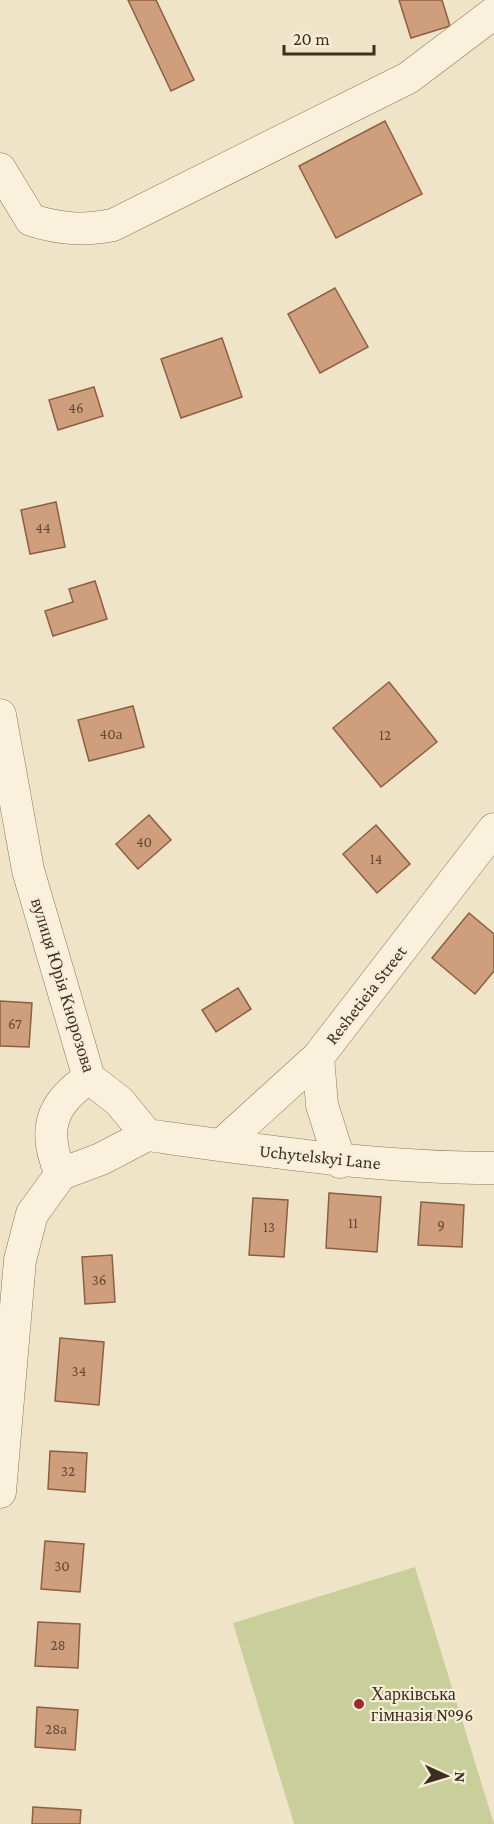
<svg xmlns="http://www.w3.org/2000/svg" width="494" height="1824" font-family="'Crimson Pro',serif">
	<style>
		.green { fill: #c9cf9b }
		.building { fill: #cf9f7d; stroke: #8d5f41; stroke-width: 1.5 }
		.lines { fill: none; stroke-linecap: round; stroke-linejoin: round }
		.street-casing { stroke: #8d765c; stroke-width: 33 }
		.street { stroke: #faf1dc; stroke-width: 32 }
		.poi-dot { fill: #9e2a2b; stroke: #f7eed8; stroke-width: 2 }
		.labels { text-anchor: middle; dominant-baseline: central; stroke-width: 4.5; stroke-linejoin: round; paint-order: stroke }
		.number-label { font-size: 15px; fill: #624a37 }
		.street-label { font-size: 18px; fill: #3d2e20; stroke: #f7eed8 }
		.poi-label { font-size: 18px; fill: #3d2e20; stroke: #f7eed8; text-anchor: start }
	</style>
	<rect width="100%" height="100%" fill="#f0e4c8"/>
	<path class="green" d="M415,1567L494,1824H294L233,1623Z"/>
	<path class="building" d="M128,0H156L194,80L171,91Z
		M399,0H442L450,26L411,38Z
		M385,121L422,194L336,238L299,166Z
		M335,288L368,347L320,373L288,314Z
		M222,338L242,397L181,418L161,359Z
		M94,387L103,416L58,430L49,400Z
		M56,502L65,547L30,554L21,510Z
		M95,581L107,619L53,636L45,611L73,602L69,589Z
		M389,682L437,742L381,787L333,728Z
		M133,706L144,747L89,761L78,720Z
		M149,815L171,840L138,869L116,844Z
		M376,825L410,864L377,893L343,854Z
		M469,913L494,934V971L475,994L432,958Z
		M238,988L251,1009L216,1032L202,1010Z
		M0,1001L32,1003L29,1047L0,1046Z
		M329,1193L381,1197L377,1252L326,1248Z
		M253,1198L288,1200L284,1257L249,1255Z
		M421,1202L464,1205L462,1247L418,1245Z
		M112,1255L115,1302L85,1304L82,1257Z
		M60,1338L104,1342L99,1405L55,1401Z
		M50,1451L87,1453L85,1492L48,1489Z
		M45,1541L84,1544L80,1592L41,1589Z
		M38,1622L80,1624L78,1668L35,1666Z
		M37,1707L78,1710L75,1750L35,1747Z
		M33,1807L81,1810L80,1824H32Z"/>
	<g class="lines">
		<defs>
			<path id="street" d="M0,169L31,220C60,229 83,231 113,225L408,78L494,13
				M0,715L28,870L89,1078L119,1101L147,1135
				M318,1057L322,1105L340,1162
				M147,1135C263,1151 377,1168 494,1168
				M221,1145L318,1057L494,829
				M61,1174C42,1131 50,1104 89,1078
				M0,1492L20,1260L32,1214L61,1174L101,1159L147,1135"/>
		</defs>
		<use href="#street" class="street-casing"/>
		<use href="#street" class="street"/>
	</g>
	<circle class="poi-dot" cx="359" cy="1704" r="6"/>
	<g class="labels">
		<g class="number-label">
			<text x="76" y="408">46</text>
			<text x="43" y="528">44</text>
			<text x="111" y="734">40а</text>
			<text x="385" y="735">12</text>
			<text x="144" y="842">40</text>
			<text x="376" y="859">14</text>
			<text x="15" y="1024">67</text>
			<text x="353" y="1223">11</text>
			<text x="441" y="1225">9</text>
			<text x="269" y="1227">13</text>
			<text x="99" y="1280">36</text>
			<text x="79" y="1371">34</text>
			<text x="68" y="1471">32</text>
			<text x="62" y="1566">30</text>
			<text x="58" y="1645">28</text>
			<text x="56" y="1729">28а</text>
		</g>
		<g class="street-label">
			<text transform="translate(63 985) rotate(73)">вулиця Юрія Кнорозова</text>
			<text transform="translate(366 995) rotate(-52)">Reshetieia Street</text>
			<text transform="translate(320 1157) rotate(6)">Uchytelskyi Lane</text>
		</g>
		<g class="poi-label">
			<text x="371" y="1694">Харківська<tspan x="371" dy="21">гімназія №96</tspan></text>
		</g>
	</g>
	<g transform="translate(446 1776) rotate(94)" stroke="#f7eed8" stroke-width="4.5" paint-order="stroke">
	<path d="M0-4.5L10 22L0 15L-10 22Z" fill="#3d2e20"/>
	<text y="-9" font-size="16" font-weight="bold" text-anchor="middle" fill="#3d2e20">N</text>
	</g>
	<path d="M284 45v9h90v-9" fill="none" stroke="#3d2e20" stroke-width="3"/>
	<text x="293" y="45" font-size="18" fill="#3d2e20" stroke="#f7eed8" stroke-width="4.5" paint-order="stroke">20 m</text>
</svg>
